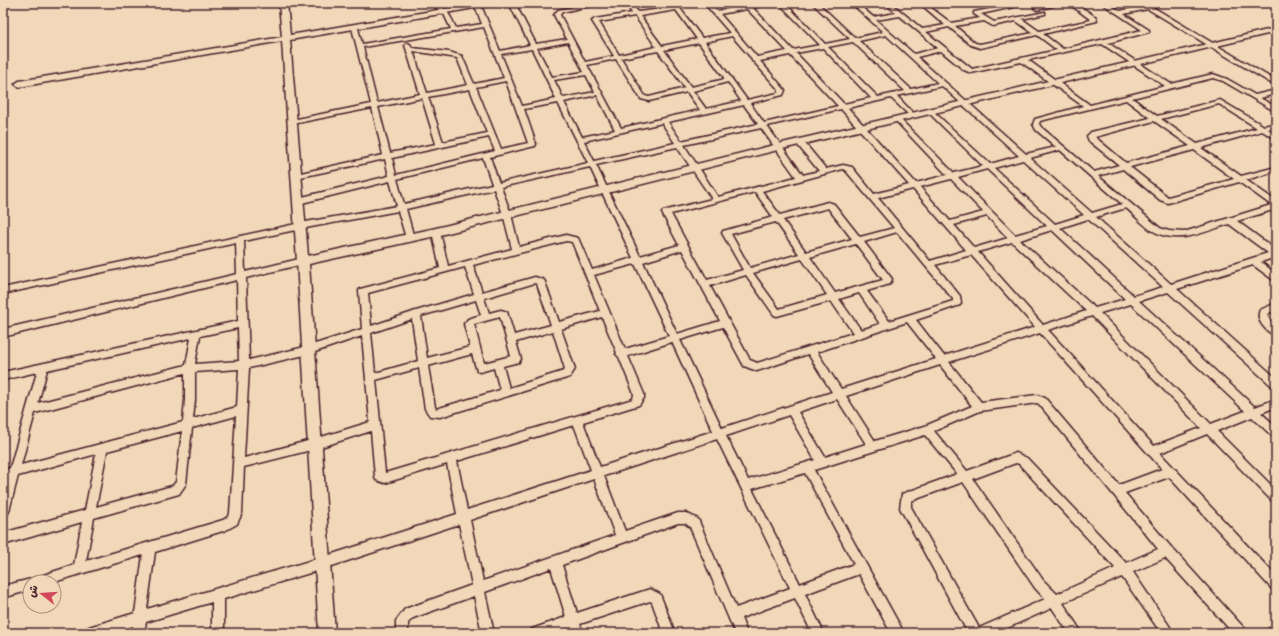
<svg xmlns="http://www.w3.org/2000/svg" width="1279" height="636" font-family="Kalam,'Playpen Sans Arabic',sans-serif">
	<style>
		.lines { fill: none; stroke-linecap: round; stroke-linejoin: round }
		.street-casing { stroke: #4a1f2b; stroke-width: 3 }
		.secondary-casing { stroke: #4a1f2b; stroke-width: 3 }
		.street { fill: #f0d8b8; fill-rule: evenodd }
		.secondary { fill: #f0d8b8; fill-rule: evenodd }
	</style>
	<rect width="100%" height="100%" fill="#f0d8b8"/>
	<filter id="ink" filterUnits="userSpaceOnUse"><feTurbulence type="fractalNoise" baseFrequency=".025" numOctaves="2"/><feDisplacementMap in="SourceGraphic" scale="8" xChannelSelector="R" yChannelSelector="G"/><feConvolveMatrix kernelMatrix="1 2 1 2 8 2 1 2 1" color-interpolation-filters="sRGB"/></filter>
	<g filter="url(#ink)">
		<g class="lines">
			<defs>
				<path id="street" d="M429,3C445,3 450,15 456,28L482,24L474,3H480L500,51L530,45L509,3H515L536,44L567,39L554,15L558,10L592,3H604L562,12L560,15L585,62L614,56L592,21L595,19L632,13L625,3H631L638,12L679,7L702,38L730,33L704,3H710L717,11L744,6L742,3H748L750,5L771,3L753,8L793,50L820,45L779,3H785L825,44L850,39L812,3H818L855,38L883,32L851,3H857L873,17L896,13L885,3H891L922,29L945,25L923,6L929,3H938L930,7L951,23L980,18L974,14V12L1020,3H1032L981,14L994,22L1045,12V14L1022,19L1039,31L1091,20L1068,3H1075L1096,17L1097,21L1043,34L1063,49L1142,30L1101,3H1108L1120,11L1143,6L1139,3H1146L1276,81V86L1274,85L1148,9L1124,14L1149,30V32L1108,43L1171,84L1213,74L1227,79L1255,95L1276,90V94L1260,98L1276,107V112L1223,81L1213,78L1132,98L1157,116L1220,100L1264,126L1276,123V127L1268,129L1276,134V139L1262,131L1201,148L1241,176L1276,167V171L1246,180L1276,201V209L1237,221L1276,250V257L1261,262L1276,274V282L1253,265L1177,289L1276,378V388L1273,387L1168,292L1139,301L1255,407L1276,399V407L1261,413L1276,426V437L1272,436L1252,417L1217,431L1276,490V502L1272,501L1207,434L1160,453L1276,576V591L1272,589L1169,477L1125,493L1171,547L1245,629L1247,633H1233L1165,558L1133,572L1174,633H1161L1122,577L1063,603L1082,633H1069L1052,608L996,633H968L900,508L902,494L957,474L925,435L814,470L904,633H891L859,574L805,594L824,633H812L795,598L741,618L747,633H735L690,527L685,523H678L562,565L577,613L650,589L660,594L675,633H663L652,602L650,601L580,624L583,633H571L569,628L554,633H530L532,629L566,617L551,568L485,592L494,633H482L474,596L413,618L408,623V633H396V621L405,609L472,585L459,524L323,569L224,599V633H212V602L146,622L144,633H132L133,626L109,633H83L85,629L89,627L135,613L143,555L54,582H30V590L3,598V586L31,579L74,565L82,522L3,545V533L85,510L96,454L18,476L9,511L7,515L3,516V492L7,479L3,480V470L10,468L37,372L3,380V372L238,321L237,280L3,337V329L237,274L236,243L3,294V288L300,223L397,206L390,181L298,204L294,201L298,198L389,176L385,159L296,178L292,176L296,174L383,155L372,108L292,124L289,122L292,120L371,104L352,28L355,26L358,28L362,44L451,29L443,12ZM747,9L787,51L757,57L720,14ZM676,10L697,39L662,46L640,16ZM635,16L656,47L619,55L599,22ZM900,16L938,48L914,54L876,20ZM984,21L993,26L1016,21L1033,33L980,44L975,43L955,26ZM484,27L504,78L474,84L462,56L449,52L412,48L410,44L408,43L405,45L420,94L377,103L363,47ZM949,27L971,45L980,48L1037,35L1057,50L972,69L926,32ZM886,35L938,83L911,89L859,41ZM732,36L752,59V61L754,62L779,90L778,93L747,100L705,42ZM568,42L584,72L552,77L537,48ZM853,42L905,91L878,97L828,47ZM699,43L725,79L691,87L664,50ZM1102,44L1165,86L1090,105L1028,60ZM823,48L871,98L844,104L796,53ZM532,49L556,99L522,106L501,54ZM413,51L457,58L468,85L427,93ZM658,51L685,88L649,97L645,96L621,58ZM941,51L964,70L971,73L1021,62L1083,106L1035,119L1033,124L1036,130L1056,147L1026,154L917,57ZM790,55L838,106L764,123L750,103L783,95L785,90L760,61ZM616,59L641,99L649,101L687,92L700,110L621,128L587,65ZM586,75L595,92L563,98L554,80ZM506,81L528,143L501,149L476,87ZM728,82L741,101L706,109L693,91ZM942,86L1019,156L990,164L932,110H928V112L983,166L954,173L899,118H895V120L947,175L916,183L848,108L891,98L910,116H914V114L897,96ZM470,89L487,133L443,142L428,97ZM597,95L615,130L582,137L564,102ZM422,98L436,144L390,153L378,107ZM1126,100L1150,118L1091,132L1087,136L1089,141L1119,165L1094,172L1041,127L1039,124L1040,121ZM558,103L588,163L499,183L490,157L535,146L536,144L524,109ZM1219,104L1257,128L1197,144L1161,119ZM744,105L758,124L681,141L668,122ZM841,109L909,185L874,194L852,167L843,165L826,169L803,141H800L796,143L819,171L803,175L767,126ZM1154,121L1190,146L1126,163L1095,137ZM662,123L675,143L594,161L584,141ZM761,128L796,177L718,197L684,145ZM489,137L495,151L396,175L392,158ZM677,147L712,199L663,211L662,213L679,245L640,256L596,165ZM1060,150L1122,204L1092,213L1030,158ZM1194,150L1234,179L1168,197L1130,167ZM483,158L492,184L404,204L397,179ZM1023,160L1084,215L1055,224L994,168ZM590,167L633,258L592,270L578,238L566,235L519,247L511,214L501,187ZM843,169L846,171L894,228L860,237L834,204L828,202L780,215L762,191ZM987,169L1047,226L1015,235L958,177ZM1123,169L1160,200L1168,203L1239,182L1271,205L1184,232L1169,231L1160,228L1098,176ZM951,179L983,212L950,221L920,187ZM494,189L503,214L512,249L448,266L440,232L439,230H433L432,232L440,268L360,289L359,291L362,329L309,346L249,360L246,278L303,264L307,261L303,258L245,272L244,241L300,229L398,211L406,238L410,241L414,238L406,209ZM913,189L966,250L930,261L878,198ZM755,192L773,217L723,231L722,233L743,270L707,280L671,214ZM828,208L852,239L806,252L783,220ZM1126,208C1135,215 1144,227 1155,232C1179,245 1206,231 1229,224L1268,253L1171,284L1096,217ZM987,216L1008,238L974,248L954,225ZM1088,219L1163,287L1134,296L1060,228ZM776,222L799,254L750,268L731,234ZM1052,230L1125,299L1095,308L1020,240ZM897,232L953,299V301L889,321L867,291L890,284L892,279L864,242ZM566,241L572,242L600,311L559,322L545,282L544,280L535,277L482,292L473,265ZM1012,242L1086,311L1043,325L978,252ZM856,244L883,280L835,293L810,257ZM682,250L720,321L677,334L643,262ZM971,255L1035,327L944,356L916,320L960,305L961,303L960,296L935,265ZM802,259L827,295L779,309L753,273ZM635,264L669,336L625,349L594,275ZM465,267L474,294L416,311L371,326L368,293ZM746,275L774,315L777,316L831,301L853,333L757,363L750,360L710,286ZM535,283L537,284L551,325L514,335L507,312L501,310L489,313L484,298ZM859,293L880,324L861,330L839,299ZM476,300L481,315L468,319L464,324L470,347L427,358L421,316ZM1131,304L1245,411L1211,424L1100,313ZM1092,316L1201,428L1154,446L1048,330ZM500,317L511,356L484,363L474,324ZM602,317L617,353L616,354L619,357L634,394L633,399L385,473L376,380L419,368L425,409L430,416L440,417L570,377L575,369L561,329ZM412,319L418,361L375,373L371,333ZM907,322L936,359L841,389L817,352ZM723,327L744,366L757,371L808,354L832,392L722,428L680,340ZM238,328L239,361L195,364L200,336ZM553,331L565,369L564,371L509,388L503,366L519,362L521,359L516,342ZM1040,333L1162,469L1119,485L1045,398L1037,395L981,402L949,362ZM362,336L370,422L315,439L244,458L249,368L309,354ZM191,338L186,365L38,403L47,370ZM672,342L713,431L600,467L583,422L639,405L644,398V394L628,356ZM472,354L477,371L480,372L494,368L500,390L436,409L435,407L428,366ZM940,365L972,406L925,426L875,441L846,396ZM239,369L237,407L193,419L195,400V372ZM185,373V400L183,422L21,465L35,413ZM837,399L866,444L825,457L798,412ZM1037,403L1039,404L1158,549L1126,563L1027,458L1016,453L967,471L934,431L980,411ZM789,415L815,460L748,480L726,436ZM236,416L230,513L229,516L223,520L86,561L94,518L179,494L186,484L192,428ZM574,425L591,470L467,510L457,461ZM182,431L176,482L172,486L96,507L107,451ZM371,431L375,477L376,480L385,483L447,464L457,514L323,557L147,609L155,552L226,530L237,524L242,513L244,467L315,449ZM717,439L790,588L736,608L698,519L686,513H678L625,531L604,476ZM1016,463L1019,464L1115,568L1057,594L1043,580L973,479ZM805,473L854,564L800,584L752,489ZM594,479L615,535L483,581L470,520ZM963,482L1035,588L1045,599L979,628L911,507V501Z
					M1053,3H1065L1037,10L1034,8Z
					M1276,303V310L1267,314L1269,319L1276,327V336C1266,332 1255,320 1260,310Z
					M1276,626V633H1266L1268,629Z"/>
				<path id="secondary" d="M279,3H287L290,35L479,3H496L492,5L290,40L308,256L436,228L778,144L1276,28V32L778,150L436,236L309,264L335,633H319L297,261L282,41L19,87L15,84L19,81L282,37Z"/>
			</defs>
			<use href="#street" class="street-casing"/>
			<use href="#secondary" class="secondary-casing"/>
			<use href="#street" class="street"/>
			<use href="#secondary" class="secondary"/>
		</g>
	</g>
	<rect width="1279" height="636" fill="none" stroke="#f0d8b8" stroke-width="16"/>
	<rect x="8" y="8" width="1263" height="620" fill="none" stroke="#4a1f2b" stroke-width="1.5" filter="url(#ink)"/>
	<g transform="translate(42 594) rotate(287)"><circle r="19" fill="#f0d8b8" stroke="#ae8e80"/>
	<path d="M0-3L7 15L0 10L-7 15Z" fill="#d1495b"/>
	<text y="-6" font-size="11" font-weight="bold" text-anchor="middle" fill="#4a1f2b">ش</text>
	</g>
</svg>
